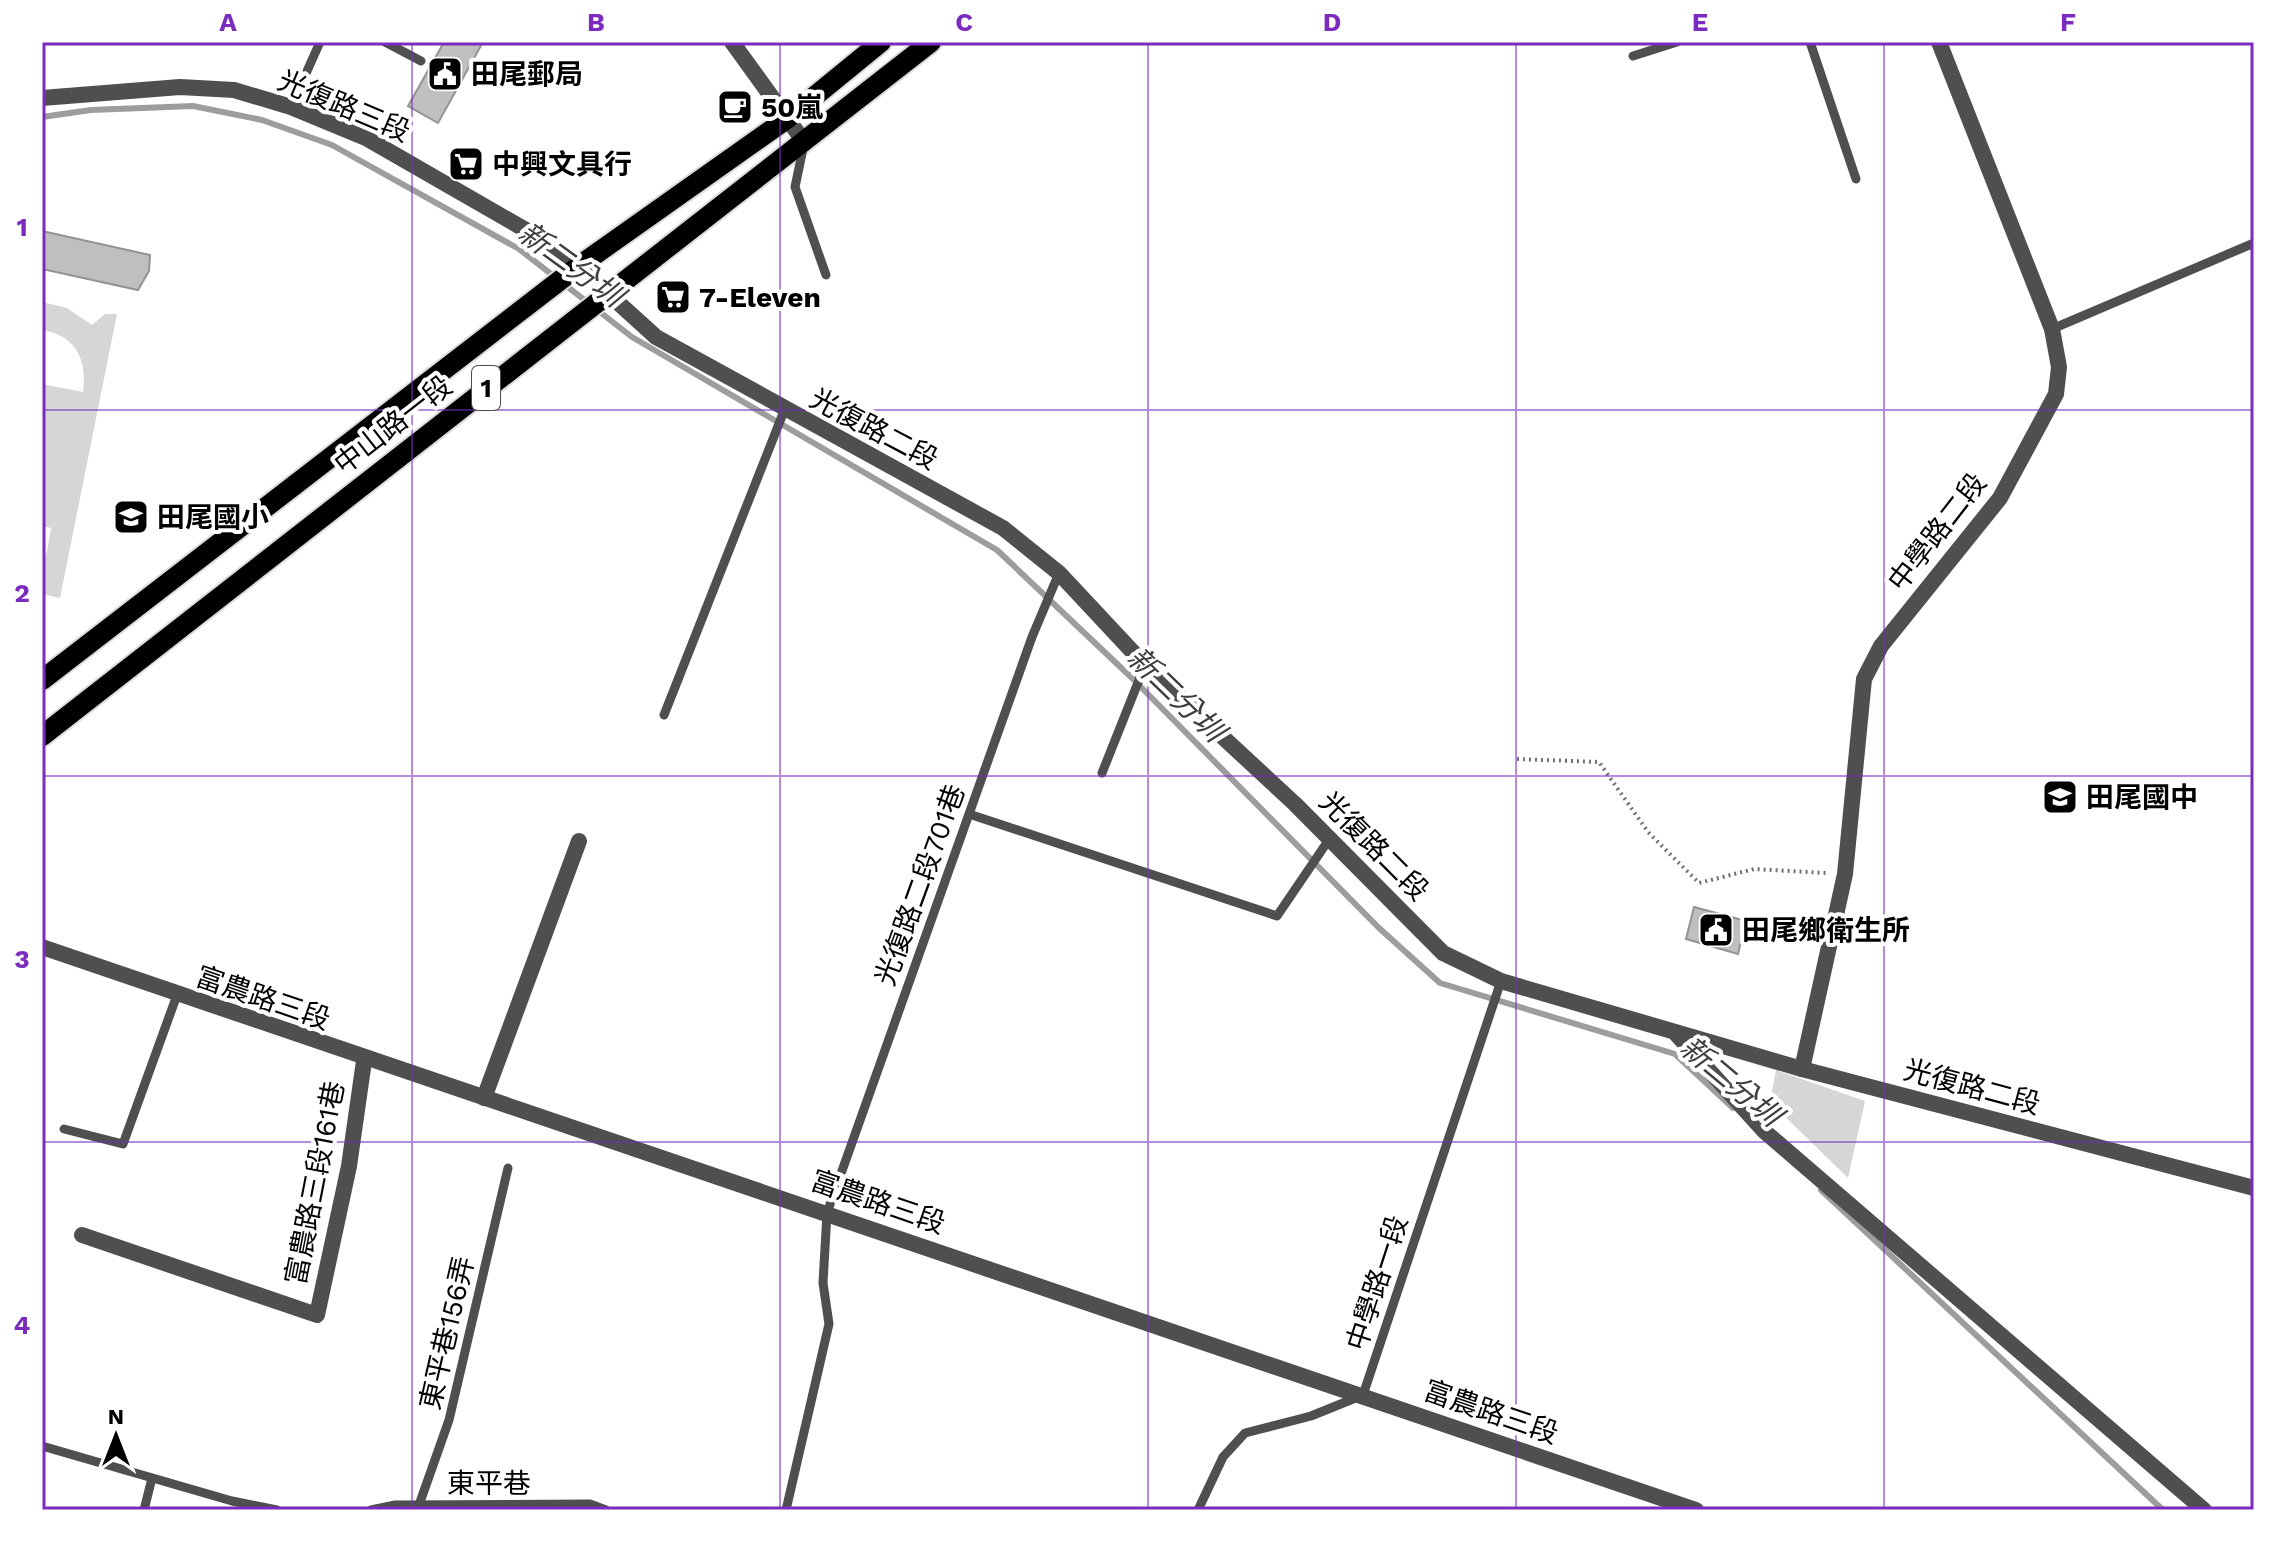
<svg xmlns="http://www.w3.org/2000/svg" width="2296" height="1552" font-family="'Work Sans','Noto Sans TC',sans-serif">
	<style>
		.green { fill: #d6d6d6 }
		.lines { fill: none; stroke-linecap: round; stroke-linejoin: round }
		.stream { stroke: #9d9d9d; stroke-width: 6 }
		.building { fill: #bfbfbf; stroke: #939393; stroke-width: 2 }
		.primary-casing { stroke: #dbdbdb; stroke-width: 24 }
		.path { stroke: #717171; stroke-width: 4; stroke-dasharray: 2 4; stroke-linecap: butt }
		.service { stroke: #4f4f4f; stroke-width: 9 }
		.minor { stroke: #4f4f4f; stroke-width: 16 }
		.tertiary { stroke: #4f4f4f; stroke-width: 16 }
		.primary { stroke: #000; stroke-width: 20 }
		.grid { fill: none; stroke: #7b2cbf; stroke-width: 2; stroke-opacity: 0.55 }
		.labels { text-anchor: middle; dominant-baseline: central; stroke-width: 8; stroke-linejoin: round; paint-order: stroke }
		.shield { fill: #fff; stroke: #4c4c4c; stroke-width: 2 }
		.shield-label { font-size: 26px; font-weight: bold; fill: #000 }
		.poi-label { font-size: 28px; font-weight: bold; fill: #000; stroke: #fff; text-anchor: start }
		.street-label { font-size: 28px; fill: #000; stroke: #fff }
		.water-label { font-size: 30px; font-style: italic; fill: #3e3e3e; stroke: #fff }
		.neatline { fill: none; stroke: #7b2cbf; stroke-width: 3 }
		.grid-label { font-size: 26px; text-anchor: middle; font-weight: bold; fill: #7b2cbf }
	</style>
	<rect width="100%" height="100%" fill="#fff"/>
	<path class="green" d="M42,302L67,308L92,325L105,314H117L60,598L42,594V557L47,552L51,528L42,526V384L83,392C87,360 77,336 42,330Z
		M1776,1070L1865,1101L1848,1178L1770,1102Z"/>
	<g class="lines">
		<path class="stream" d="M42,117L91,110L193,106L262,120L332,145L519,249L632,337L997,550L1133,679L1379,928L1440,983L1675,1054L1733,1108
			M1821,1190L2163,1510"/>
	</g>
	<path class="building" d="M444,42H483L438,123L408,106Z
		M42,231L150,255L149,271L138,290L42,269Z
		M1694,907L1746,921L1738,954L1686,939Z"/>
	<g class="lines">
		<defs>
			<path id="primary" d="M42,680L576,268L788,118L881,42
				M42,736L931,42"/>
		</defs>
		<use href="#primary" class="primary-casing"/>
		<path class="path" d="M1517,759L1599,762L1648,832L1699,883L1754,869L1826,873"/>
		<path class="service" d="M385,42L421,61
			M1810,42L1856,179
			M1633,56L1677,42
			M291,107L320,42
			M804,144L795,187L826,275
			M2052,329L2254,243
			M664,715L784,411
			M1102,773L1145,665
			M969,814L1277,916L1330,838
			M64,1129L123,1144L177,995
			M42,1446L232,1501L277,1510
			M419,1505L449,1420L508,1168
			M144,1510L152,1478
			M371,1510L395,1505L590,1504L606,1510
			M786,1510L829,1324L823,1283L827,1213L1032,637L1059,573
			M1198,1510L1223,1457L1245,1433L1311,1416L1363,1395L1501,981"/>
		<path class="minor" d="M1677,1035L1764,1131L2204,1510
			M1802,1069L1845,874L1864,679L1881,646L2000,498L2056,394L2059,367L2052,329L1939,42
			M484,1098L579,841
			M82,1235L317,1315L349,1166L364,1061"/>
		<path class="tertiary" d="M732,42L805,143
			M42,98L180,87L234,90L291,107L366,138L538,237L592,279L656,337L1003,528L1059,573L1145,665L1295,804L1443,953L1501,981L1802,1069L2254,1188
			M42,947C592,1139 1146,1319 1696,1510"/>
		<use href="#primary" class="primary"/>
	</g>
	<path class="grid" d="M412,42V1510M780,42V1510M1148,42V1510M1516,42V1510M1884,42V1510M42,410H2254M42,776H2254M42,1142H2254"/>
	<defs>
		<symbol id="civic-square" viewBox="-11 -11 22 22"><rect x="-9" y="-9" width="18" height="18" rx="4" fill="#000" stroke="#fff"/><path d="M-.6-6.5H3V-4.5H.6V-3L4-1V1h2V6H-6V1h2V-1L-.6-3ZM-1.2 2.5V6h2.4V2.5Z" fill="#fff"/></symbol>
		<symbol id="cafe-square" viewBox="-11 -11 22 22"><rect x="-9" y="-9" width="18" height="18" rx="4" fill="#000" stroke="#fff"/><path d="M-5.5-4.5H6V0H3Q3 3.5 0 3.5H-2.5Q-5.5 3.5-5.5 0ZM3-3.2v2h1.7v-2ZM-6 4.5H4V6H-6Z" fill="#fff"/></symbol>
		<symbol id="supermarket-square" viewBox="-11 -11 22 22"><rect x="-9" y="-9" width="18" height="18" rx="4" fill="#000" stroke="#fff"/><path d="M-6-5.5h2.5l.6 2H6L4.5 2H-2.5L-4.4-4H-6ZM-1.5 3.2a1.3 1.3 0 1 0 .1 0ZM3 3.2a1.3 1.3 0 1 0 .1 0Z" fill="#fff"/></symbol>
		<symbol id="school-square" viewBox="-11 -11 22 22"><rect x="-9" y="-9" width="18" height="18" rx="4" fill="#000" stroke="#fff"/><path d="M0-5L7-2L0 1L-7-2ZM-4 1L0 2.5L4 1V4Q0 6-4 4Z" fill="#fff"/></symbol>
	</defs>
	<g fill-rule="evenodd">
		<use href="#civic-square" x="425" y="54" width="40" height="40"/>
		<use href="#cafe-square" x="715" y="87" width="40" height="40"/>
		<use href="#supermarket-square" x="446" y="144" width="40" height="40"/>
		<use href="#supermarket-square" x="653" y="277" width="40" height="40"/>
		<use href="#school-square" x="111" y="497" width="40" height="40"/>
		<use href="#school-square" x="2040" y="777" width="40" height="40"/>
		<use href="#civic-square" x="1696" y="910" width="40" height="40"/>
	</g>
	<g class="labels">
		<rect class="shield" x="472" y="366" width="28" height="44" rx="6"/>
		<g class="shield-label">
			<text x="486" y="388">1</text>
		</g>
		<g class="poi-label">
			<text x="471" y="74">田尾郵局</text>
			<text x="761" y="107">50嵐</text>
			<text x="492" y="164">中興文具行</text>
			<text x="699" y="297">7-Eleven</text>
			<text x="157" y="517">田尾國小</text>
			<text x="2086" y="797">田尾國中</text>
			<text x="1742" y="930">田尾鄉衛生所</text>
		</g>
		<g class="street-label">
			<text transform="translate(344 106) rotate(23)">光復路三段</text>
			<text transform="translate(393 425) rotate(-38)">中山路一段</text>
			<text transform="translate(874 429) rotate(28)">光復路二段</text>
			<text transform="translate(1937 532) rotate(-52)">中學路二段</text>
			<text transform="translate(1374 846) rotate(45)">光復路二段</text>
			<text transform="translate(920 885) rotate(-70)">光復路二段701巷</text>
			<text transform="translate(263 998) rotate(19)">富農路三段</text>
			<text transform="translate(1972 1087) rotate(15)">光復路二段</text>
			<text transform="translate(315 1183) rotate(-79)">富農路三段161巷</text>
			<text transform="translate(878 1202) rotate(19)">富農路三段</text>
			<text transform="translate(1377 1283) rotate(-72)">中學路一段</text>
			<text transform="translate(447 1333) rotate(-77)">東平巷156弄</text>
			<text transform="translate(1491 1412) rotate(19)">富農路三段</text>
			<text x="489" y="1483">東平巷</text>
		</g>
		<g class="water-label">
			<text transform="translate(571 264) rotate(36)">新二分圳</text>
			<text transform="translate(1176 694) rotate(44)">新二分圳</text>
			<text transform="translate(1731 1081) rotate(40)">新二分圳</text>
		</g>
	</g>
	<rect width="2296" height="1552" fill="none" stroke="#ffffff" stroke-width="88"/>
	<g transform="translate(116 1436)" stroke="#ffffff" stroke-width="6" paint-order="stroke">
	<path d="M0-6L14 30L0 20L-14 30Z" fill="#000000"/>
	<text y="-12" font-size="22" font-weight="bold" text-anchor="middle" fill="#000000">N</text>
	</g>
	<rect x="44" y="44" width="2208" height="1464" class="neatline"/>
	<g class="grid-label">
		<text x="228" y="31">A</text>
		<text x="596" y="31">B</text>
		<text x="964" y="31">C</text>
		<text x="1332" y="31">D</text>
		<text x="1700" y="31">E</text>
		<text x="2068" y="31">F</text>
		<text x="22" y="236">1</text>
		<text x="22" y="602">2</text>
		<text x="22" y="968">3</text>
		<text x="22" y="1334">4</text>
	</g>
</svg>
